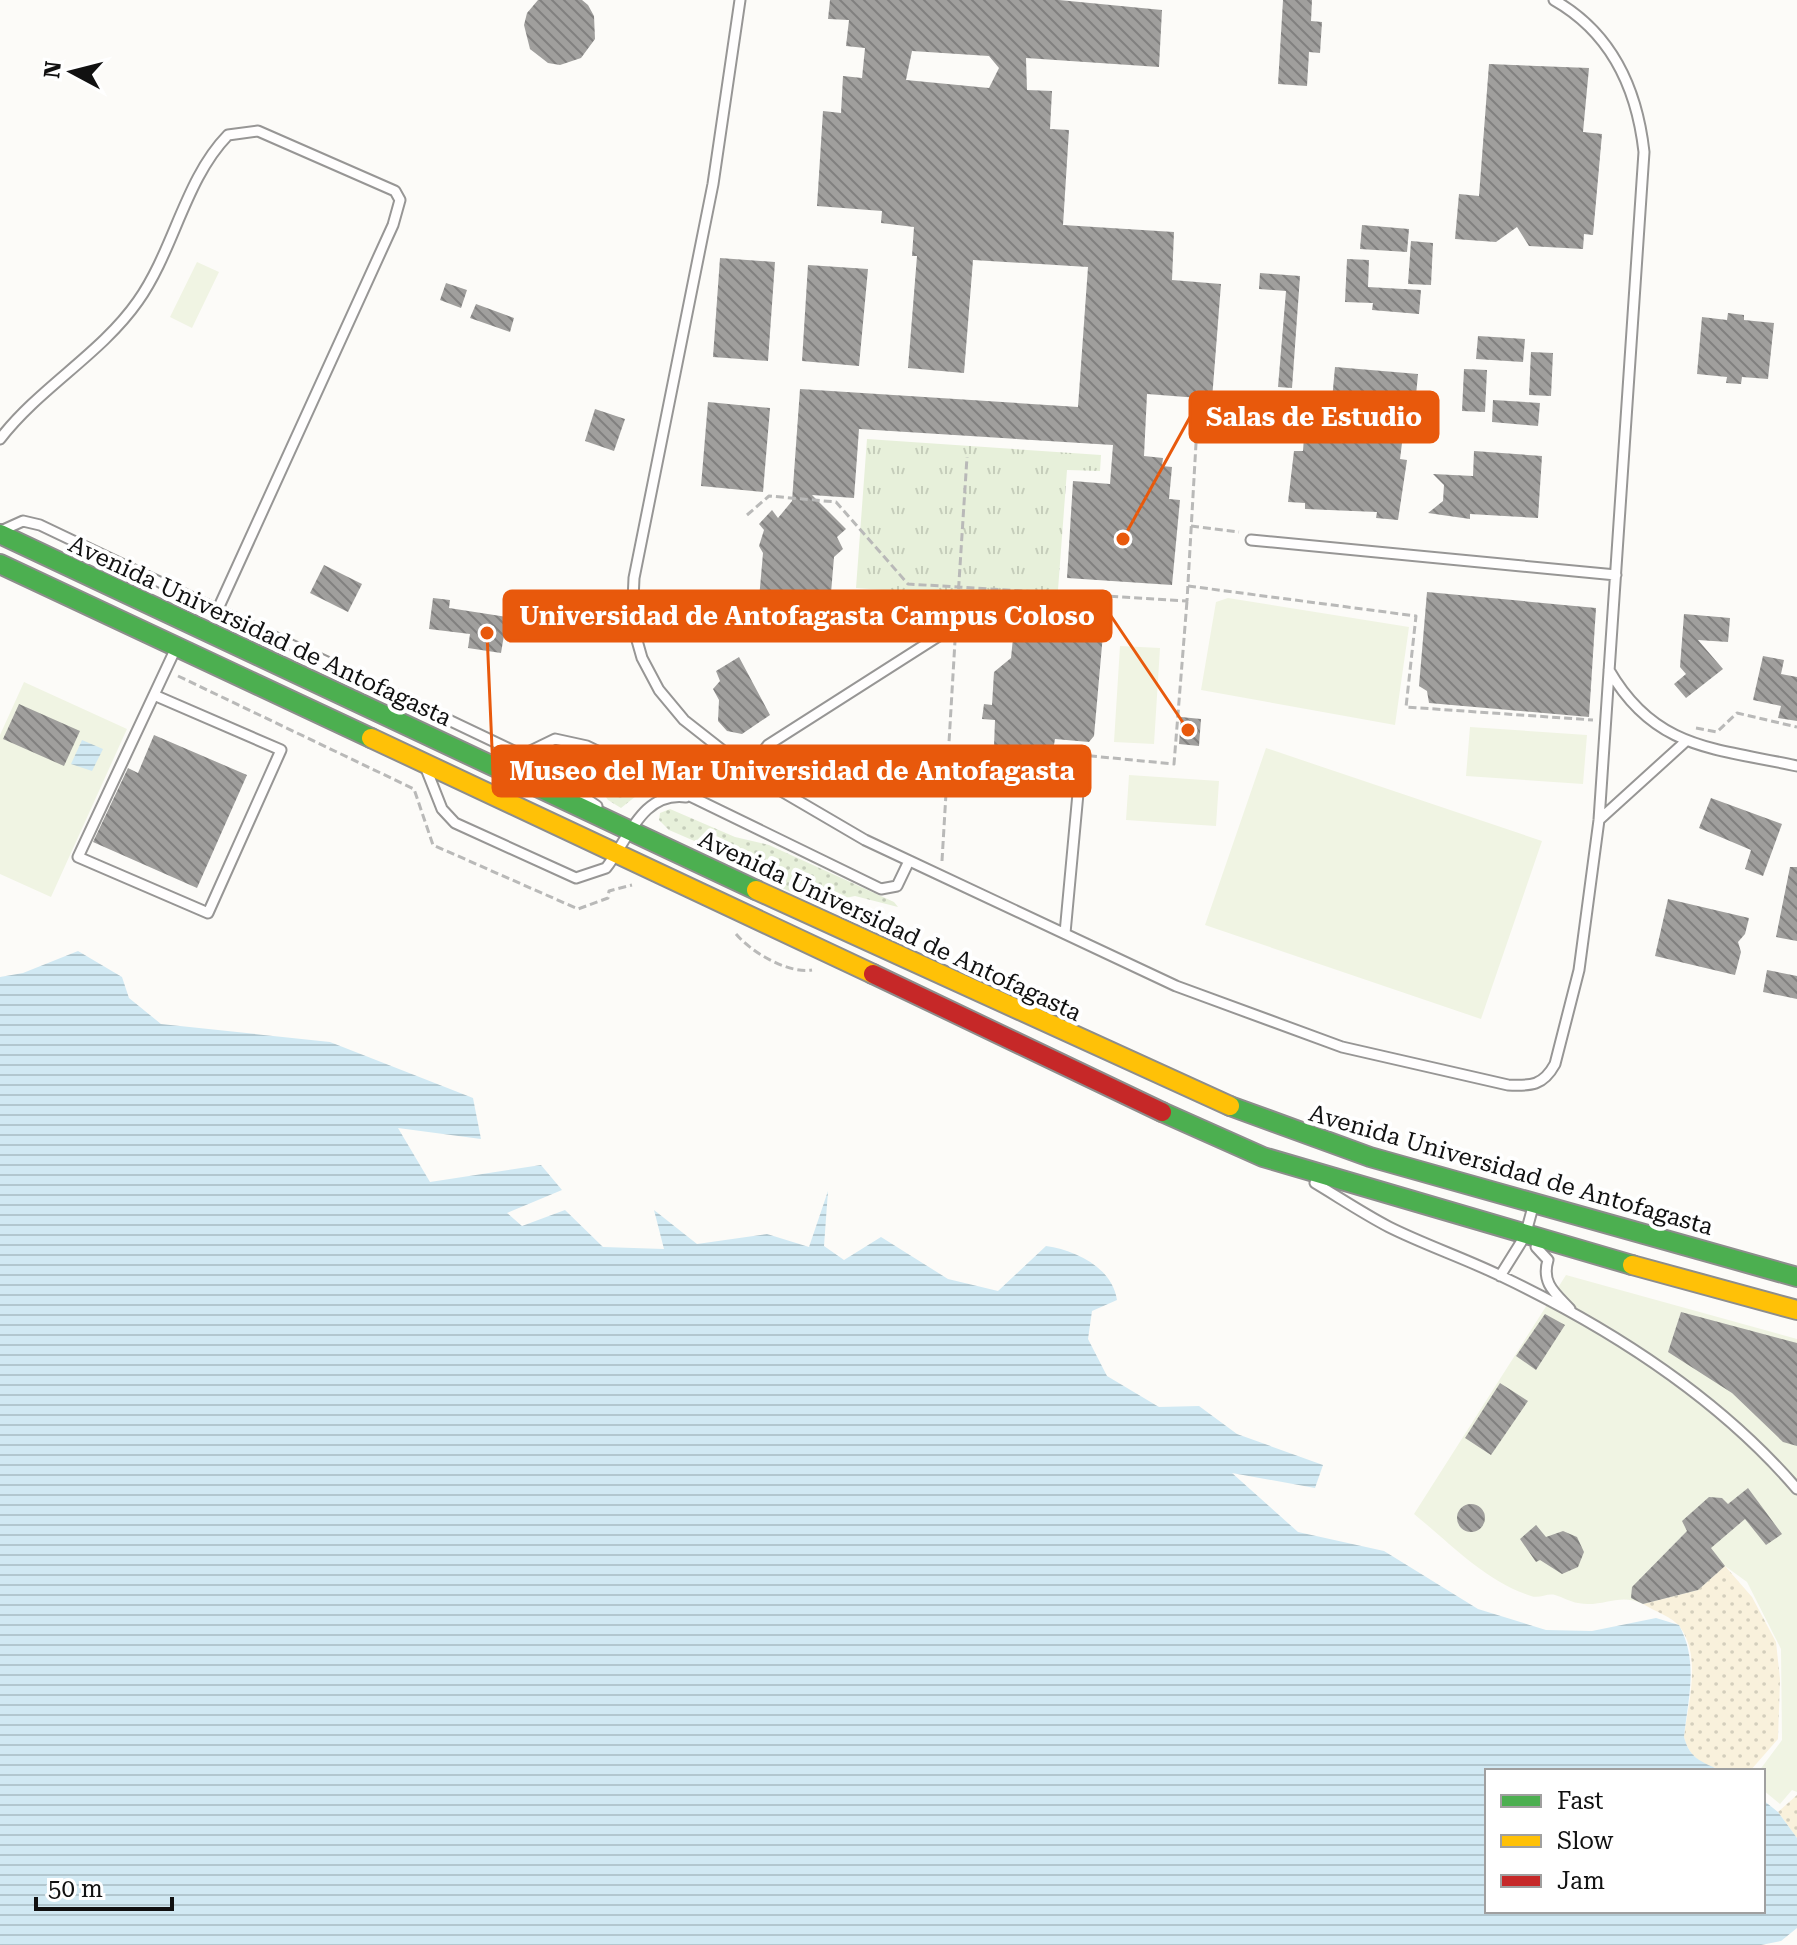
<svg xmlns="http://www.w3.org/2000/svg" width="1797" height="1945" font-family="'Roboto Serif',serif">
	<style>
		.grass { fill: url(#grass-dots) }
		.sand { fill: url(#sand-dots) }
		.park { fill: url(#park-tufts) }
		.pitch { fill: #f0f4e3 }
		.water { fill: url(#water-rules) }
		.building { fill: url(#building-back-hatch); fill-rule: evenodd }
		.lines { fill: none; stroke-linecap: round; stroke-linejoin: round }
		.lane-casing { stroke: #979695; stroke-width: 13 }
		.fast-casing { stroke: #8d8d8c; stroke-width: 22 }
		.slow-casing { stroke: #8d8d8c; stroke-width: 22 }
		.jam-casing { stroke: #8d8d8c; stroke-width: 22 }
		.path { stroke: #b9b9b8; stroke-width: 3; stroke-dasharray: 8 4; stroke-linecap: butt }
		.lane { stroke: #fffefe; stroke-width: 9 }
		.fast { stroke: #4caf50; stroke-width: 18 }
		.slow { stroke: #ffc107; stroke-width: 18 }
		.jam { stroke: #c62828; stroke-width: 18 }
		.labels { text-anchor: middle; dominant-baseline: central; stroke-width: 8; stroke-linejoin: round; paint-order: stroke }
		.street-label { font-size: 24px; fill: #111; stroke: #fff }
		.leader { fill: none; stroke: #e8590c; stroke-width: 3 }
		.callout-dot { fill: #e8590c; stroke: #fff; stroke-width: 3 }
		.callout { fill: #e8590c; stroke: #e8590c; stroke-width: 3 }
		.callout-label { font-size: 26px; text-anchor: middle; font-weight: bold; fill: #fff }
	</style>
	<defs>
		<pattern id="grass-dots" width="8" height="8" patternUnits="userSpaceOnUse" patternTransform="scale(2)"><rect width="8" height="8" fill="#e7f0da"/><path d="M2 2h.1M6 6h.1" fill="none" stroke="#c5cdba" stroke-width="1.8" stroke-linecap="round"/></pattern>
		<pattern id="sand-dots" width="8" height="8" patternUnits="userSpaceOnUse" patternTransform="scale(2)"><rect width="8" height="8" fill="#f9f1dc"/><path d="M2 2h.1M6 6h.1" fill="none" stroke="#d4cebc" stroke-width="1.8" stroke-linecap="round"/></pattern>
		<pattern id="park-tufts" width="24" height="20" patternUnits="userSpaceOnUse" patternTransform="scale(2)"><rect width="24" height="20" fill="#e7f0da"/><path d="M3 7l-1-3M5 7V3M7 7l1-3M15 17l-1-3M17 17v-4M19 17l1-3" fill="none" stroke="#c5cdba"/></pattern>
		<pattern id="water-rules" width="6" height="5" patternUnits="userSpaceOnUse" patternTransform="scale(2)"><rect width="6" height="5" fill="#d1e9f3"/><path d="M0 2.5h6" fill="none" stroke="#b2c7cf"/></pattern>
		<pattern id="building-back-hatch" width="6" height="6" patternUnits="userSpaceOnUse" patternTransform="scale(2)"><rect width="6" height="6" fill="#a09f9d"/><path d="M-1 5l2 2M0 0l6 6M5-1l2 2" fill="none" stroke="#81807f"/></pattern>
	</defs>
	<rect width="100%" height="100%" fill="#fcfbf8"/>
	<path class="grass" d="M567,746L651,784L621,808L608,800L589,773L548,752Z
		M670,809L735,837L769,845L894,902L898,907L855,896L816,904L757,876L736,859L669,830L659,820L660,813Z"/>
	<path class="sand" d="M1725,1566L1752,1597L1776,1642L1780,1679L1778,1739L1750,1771C1722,1771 1692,1769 1684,1737C1688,1704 1702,1657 1680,1627C1673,1617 1654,1611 1643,1604L1698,1590Z
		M1797,1795V1838L1778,1812Z"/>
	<path class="park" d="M867,439L1101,455L1100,471L1067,470L1057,603L856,588Z"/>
	<path class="pitch" d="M197,262L219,272L192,328L170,317Z
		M1228,598L1409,627L1395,725L1201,690L1216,602Z
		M1120,646L1160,648L1154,744L1114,742Z
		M24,682L127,729L51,897L0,874V735Z
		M1470,727L1587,735L1583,784L1466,776Z
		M1266,748L1542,841L1481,1019L1205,925Z
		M1129,775L1219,781L1216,826L1126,820Z
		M1566,1275L1797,1339V1792L1792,1790L1780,1804L1763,1790V1771H1759L1782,1740L1781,1649L1747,1582L1725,1566L1698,1590L1643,1604C1619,1592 1603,1608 1578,1603C1570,1602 1563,1597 1555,1595C1547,1593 1539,1599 1531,1596C1486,1582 1450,1543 1414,1514Z"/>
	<path class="water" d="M82,740L103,749L92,771L71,764Z
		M78,951L122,977L129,998L161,1024L330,1042L473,1098L481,1139L398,1128L430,1182L541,1165L562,1190L507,1213L522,1226L565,1210L603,1247L664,1249L654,1210L697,1244L767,1234L809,1247L828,1191L824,1246L844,1260L881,1237L948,1279L998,1291L1046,1246C1075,1250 1112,1267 1117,1300L1092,1311L1088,1339L1107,1376L1159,1407L1199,1406L1237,1434L1323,1465L1315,1488L1232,1473L1298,1532L1384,1551L1478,1609L1546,1630L1592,1631L1656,1618L1679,1625C1699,1662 1688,1698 1684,1737C1690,1760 1703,1762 1722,1771H1487V1911H1763V1800L1778,1812L1797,1838V1928L1781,1941L1761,1945H0V977L23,973Z"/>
	<path class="building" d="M538,0H582L588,5L594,16L595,39L581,58L560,65L548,63L530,49L524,25L527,13Z
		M830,0H1059L1162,10L1159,67L1026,58L1027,90L1052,91L1050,129L1069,130L1063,225L1174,232L1172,280L1221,284L1212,399L1147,394L1144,456L1163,458L1162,466L1172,467L1169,499L1180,500L1172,585L1067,578L1073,481L1110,484L1113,445L859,429L854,498L812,495L846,529L837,537L843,549L834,557L830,605L759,599L763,553L759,546L764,530L759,524L772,510L778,518L792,501L800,389L1078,407L1088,267L973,260L964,373L908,368L917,256H912L914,227L881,223L882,211L817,206L823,111L841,113L843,76L862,78L865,48L846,46L849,20L828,19ZM912,51L989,56L999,68L989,88L906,80Z
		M1283,0H1312L1311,21L1322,22L1320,53L1309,52L1307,86L1278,84Z
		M1489,64L1589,68L1583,132L1602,134L1593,235L1584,234L1583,249L1529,246L1517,227L1496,242L1455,239L1459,194L1479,196Z
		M1362,225L1409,229L1407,252L1360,249Z
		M1411,241L1433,243L1431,285L1408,284Z
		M720,258L775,262L768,361L713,357Z
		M1347,259L1369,260L1368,287L1421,290L1419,314L1372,310L1373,303L1345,302Z
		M808,265L868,269L859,366L802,361Z
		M1260,273L1300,276L1292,388L1278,387L1286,291L1259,289Z
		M446,283L467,290L461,308L440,300Z
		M476,304L514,318L510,332L470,318Z
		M1728,313L1744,315V320L1774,323L1768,379L1742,377L1741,384L1726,383L1727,377L1697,374L1702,317L1727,320Z
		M1478,336L1525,339L1523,362L1476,359Z
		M1531,352L1553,353L1551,396L1529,395Z
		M1335,367L1418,374L1415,406L1332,400Z
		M1464,369L1487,370L1485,412L1462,411Z
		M1493,400L1540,403L1538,426L1492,422Z
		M708,402L770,408L763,492L701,486Z
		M595,409L625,419L614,451L585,441Z
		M1304,437L1402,443L1400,459L1407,460L1398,520L1376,518L1377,512L1305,509V503L1288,502L1294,451H1303Z
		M1474,451L1542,456L1538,518L1470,514V519L1428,513L1443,501L1444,485L1433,474L1473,476Z
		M324,565L362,584L348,612L310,593Z
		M1427,592L1596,608L1589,717L1429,703L1427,691L1419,686Z
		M433,598L450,600L449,608L507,617L501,653L468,648L470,634L429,629Z
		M1684,614L1730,618L1728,642L1698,640L1723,669L1686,698L1674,684L1686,674L1680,667Z
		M1014,628L1103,634L1094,736L1089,742L1055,739L1052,756L1039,754L1040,749L994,746L995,720L982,719L984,704L992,705L994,672L1011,658Z
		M1763,656L1784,660L1781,674L1797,677V721L1778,718L1781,706L1753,700Z
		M739,657L770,715L742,734L727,731L718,721L719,700L713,689L720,681L716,671Z
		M19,704L80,731L64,766L3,739Z
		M1181,717L1201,719L1199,746L1179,744Z
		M154,735L247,775L197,888L93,842L128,768L138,773Z
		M1711,798L1782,824L1763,876L1745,869L1751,850L1699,828Z
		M1790,867H1797V941L1776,937Z
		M1668,899L1749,918L1745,934L1738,942L1741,952L1735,975L1655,956Z
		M1767,970L1797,976V999L1763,992Z
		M1681,1312L1797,1343V1446L1783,1442L1732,1393L1668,1352Z
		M1545,1314L1565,1325L1536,1370L1516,1356Z
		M1500,1383L1528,1401L1491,1455L1465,1438Z
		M1748,1488L1782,1534L1766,1545L1745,1519L1711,1548L1725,1566L1698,1590L1643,1604L1631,1598L1632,1587L1687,1531L1682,1521L1709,1497L1722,1498L1728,1504Z
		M1457 1518a14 14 0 1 1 28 0a14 14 0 1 1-28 0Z
		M1536,1525L1546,1537L1563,1531L1577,1537L1584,1552L1578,1567L1562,1574L1540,1560L1536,1562L1520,1539Z"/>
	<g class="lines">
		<defs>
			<path id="lane" d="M740,0L713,184L634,578L632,623L642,658L659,690L684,720L754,775L865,840L1176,986L1342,1047L1508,1085C1531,1086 1543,1086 1555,1064L1579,970L1599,820L1644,152C1637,89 1612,33 1554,0
				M0,439C40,387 101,354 138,301C174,250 185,179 228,135L258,131L395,191L400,200L393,225L217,611
				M3,530L23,521L40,525L522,755L597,806
				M1251,540L1616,575
				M1609,670C1655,750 1715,748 1797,766
				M154,695L281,750L208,913L78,857L175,650
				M522,755L555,739L587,746L881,889L897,886L909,861
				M427,771L442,809L455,823L576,878L606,868C628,840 642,791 686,797
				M748,771L768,745L956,625
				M1599,820L1685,742
				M1065,933L1080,772
				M1315,1183C1340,1198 1364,1214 1389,1227C1425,1245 1464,1258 1501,1276C1610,1328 1718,1397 1797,1489
				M1536,1247L1548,1260C1541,1283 1555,1293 1570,1309
				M1500,1276L1525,1236L1534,1203"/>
			<path id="fast" d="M0,534L756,890
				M0,564L371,738
				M1230,1106L1370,1157L1797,1277
				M1162,1112L1263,1157L1632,1265"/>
			<path id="slow" d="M371,738L873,974
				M756,890L1230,1106
				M1632,1265L1797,1310"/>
			<path id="jam" d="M873,974L1162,1112"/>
		</defs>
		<use href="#lane" class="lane-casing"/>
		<use href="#fast" class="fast-casing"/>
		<use href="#slow" class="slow-casing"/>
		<use href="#jam" class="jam-casing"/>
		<path class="path" d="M747,515L769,496L836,502L908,584L1187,601L1197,426
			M1191,526L1239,532
			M1188,586L1416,616L1406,707L1593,720
			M957,613L967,457
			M178,676L414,789L433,845L578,909L608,898L609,891L632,885
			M1696,728L1717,732L1737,713L1797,727
			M1081,759V755L1174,764L1187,601
			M942,861L955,641
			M736,934C751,952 788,974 812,970"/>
		<use href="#lane" class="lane"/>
		<use href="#fast" class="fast"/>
		<use href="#slow" class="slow"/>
		<use href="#jam" class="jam"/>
	</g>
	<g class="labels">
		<g class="street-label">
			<text transform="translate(260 631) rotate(25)">Avenida Universidad de Antofagasta</text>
			<text transform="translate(890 926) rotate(25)">Avenida Universidad de Antofagasta</text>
			<text transform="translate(1511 1170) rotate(16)">Avenida Universidad de Antofagasta</text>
		</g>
	</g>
	<path class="leader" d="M1123 539L1190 417M1188 730L1111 616M487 633L493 771"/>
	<g class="callout-dot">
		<circle cx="1123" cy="539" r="8"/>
		<circle cx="1188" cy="730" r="8"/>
		<circle cx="487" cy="633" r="8"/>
	</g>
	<g class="callout">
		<rect x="1190" y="392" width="248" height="50" rx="8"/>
		<rect x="504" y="591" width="607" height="50" rx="8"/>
		<rect x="493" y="746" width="597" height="50" rx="8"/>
	</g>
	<g class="callout-label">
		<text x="1314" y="426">Salas de Estudio</text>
		<text x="807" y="625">Universidad de Antofagasta Campus Coloso</text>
		<text x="792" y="780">Museo del Mar Universidad de Antofagasta</text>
	</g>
	<rect x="1485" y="1769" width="280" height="144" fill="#ffffff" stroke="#a0a0a0" stroke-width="2"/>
	<rect x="1501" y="1795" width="40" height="12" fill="#4caf50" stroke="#a0a0a0" stroke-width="2"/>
	<text x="1557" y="1809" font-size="24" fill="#111111">Fast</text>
	<rect x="1501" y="1835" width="40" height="12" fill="#ffc107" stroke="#a0a0a0" stroke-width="2"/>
	<text x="1557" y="1849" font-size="24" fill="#111111">Slow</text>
	<rect x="1501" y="1875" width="40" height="12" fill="#c62828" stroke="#a0a0a0" stroke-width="2"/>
	<text x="1557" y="1889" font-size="24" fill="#111111">Jam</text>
	<g transform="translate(72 72) rotate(277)" stroke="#ffffff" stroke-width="6" paint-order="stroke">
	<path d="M0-6L14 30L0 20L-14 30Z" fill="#111111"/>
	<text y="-12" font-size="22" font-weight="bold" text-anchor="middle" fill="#111111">N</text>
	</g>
	<path d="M36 1897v12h136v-12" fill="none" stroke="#111111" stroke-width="4"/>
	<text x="48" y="1897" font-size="24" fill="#111111" stroke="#ffffff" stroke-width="6" paint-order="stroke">50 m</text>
</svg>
